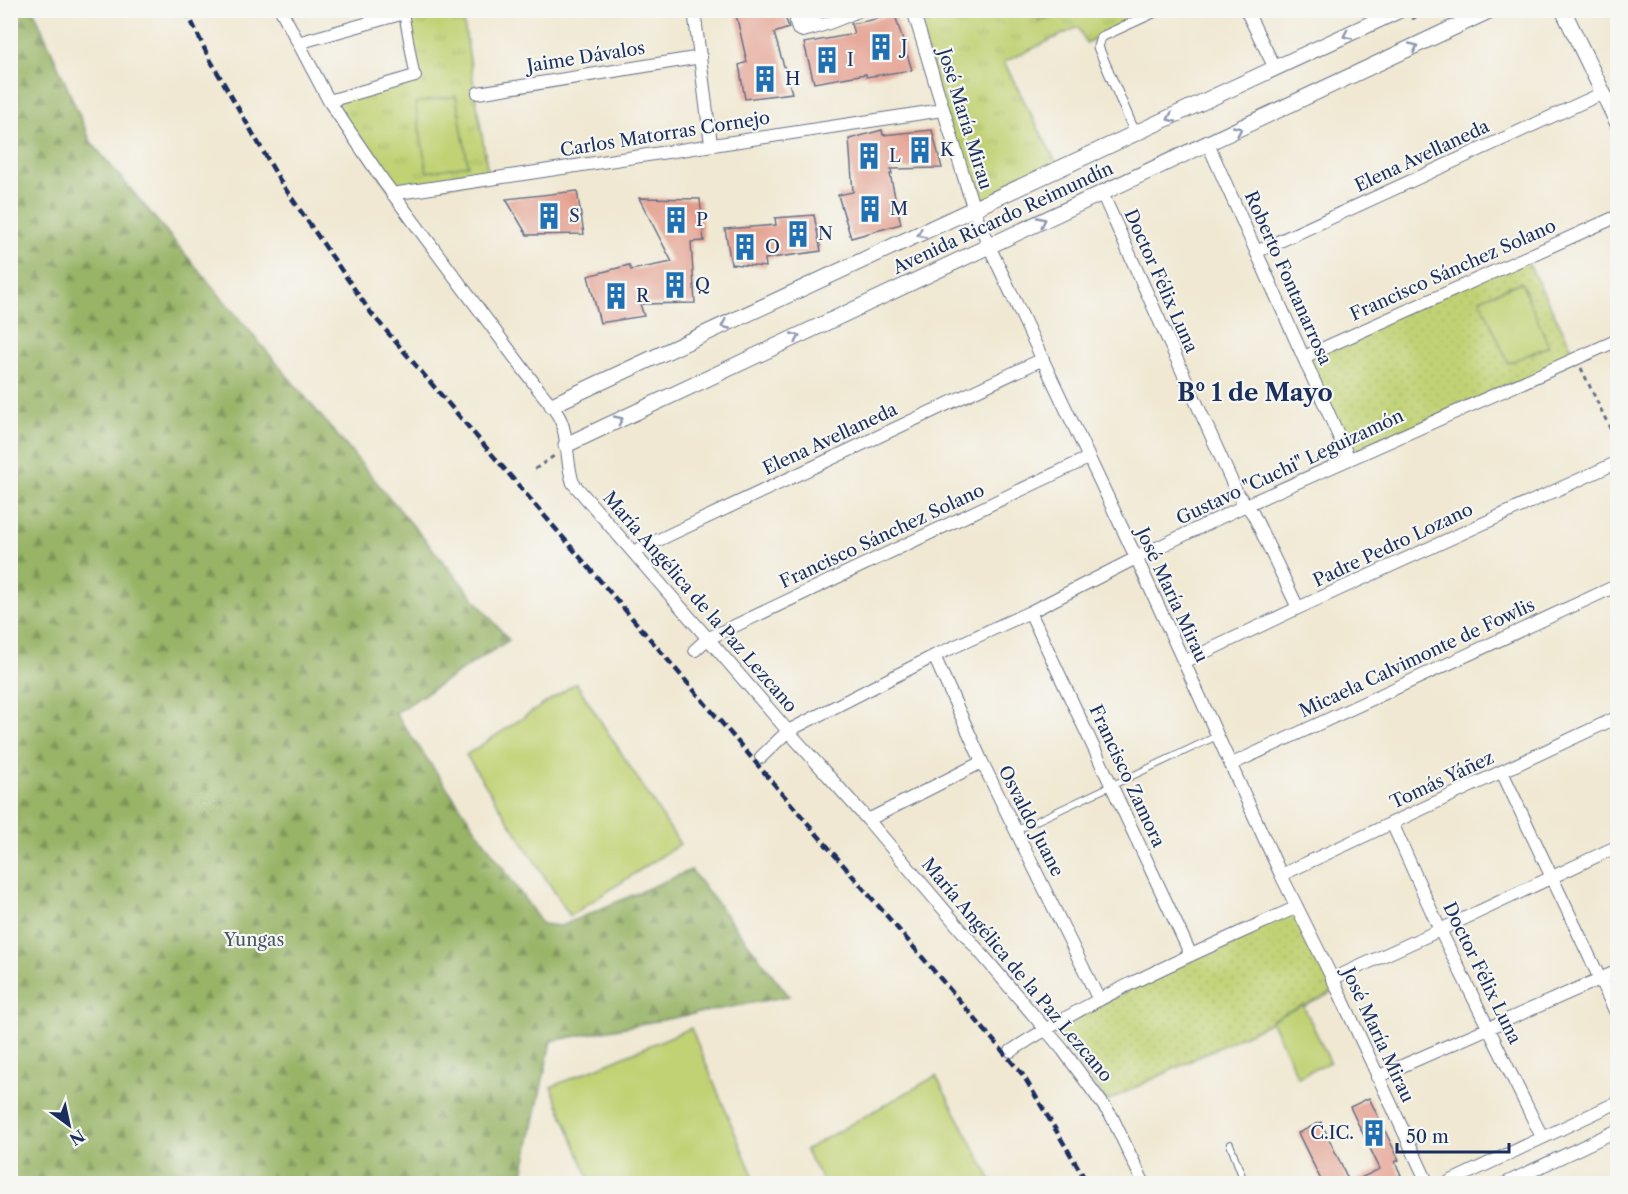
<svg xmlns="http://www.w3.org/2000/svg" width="1628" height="1194" font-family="'Libre Caslon Text',serif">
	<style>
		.grass { fill: url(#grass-tufts); stroke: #6e806a; stroke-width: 1.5 }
		.forest { fill: url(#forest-firs); stroke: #5a7262; stroke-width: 1.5 }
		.park { fill: url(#park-dots); stroke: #6e806a; stroke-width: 1.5 }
		.pitch { fill: #c1d275; stroke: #6e806a; stroke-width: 1.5 }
		.building { fill: #e39c8b }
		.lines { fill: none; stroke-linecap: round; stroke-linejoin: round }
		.service-casing { stroke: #667087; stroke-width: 8 }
		.pedestrian-casing { stroke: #667087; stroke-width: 11 }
		.minor-casing { stroke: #667087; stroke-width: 14 }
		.tertiary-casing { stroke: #667087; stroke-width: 17 }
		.path { stroke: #667087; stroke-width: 3; stroke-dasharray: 4.5 4.5; stroke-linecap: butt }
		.service { stroke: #fff; stroke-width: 6 }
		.pedestrian { stroke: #fff; stroke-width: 9 }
		.minor { stroke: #fff; stroke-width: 12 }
		.tertiary { stroke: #fff; stroke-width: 15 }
		.rail { stroke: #1b2f5e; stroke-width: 4.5; stroke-dasharray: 9 4.5; stroke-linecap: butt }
		.oneway { stroke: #8d97ae }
		.labels { text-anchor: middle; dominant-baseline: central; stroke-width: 4.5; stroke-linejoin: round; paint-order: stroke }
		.poi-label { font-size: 18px; fill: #1b2f5e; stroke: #f6f6f2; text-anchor: start }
		.street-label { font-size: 18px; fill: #1b2f5e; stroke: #f6f6f2 }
		.park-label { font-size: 18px; fill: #445864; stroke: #f6f6f2 }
		.district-label { font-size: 24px; font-weight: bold; fill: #1b2f5e; stroke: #f6f6f2 }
	</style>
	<defs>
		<pattern id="grass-tufts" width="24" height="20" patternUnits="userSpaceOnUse" patternTransform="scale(1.5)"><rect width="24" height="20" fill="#c1d275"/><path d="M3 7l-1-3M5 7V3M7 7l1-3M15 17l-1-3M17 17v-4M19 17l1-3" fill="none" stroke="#a5b568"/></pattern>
		<pattern id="forest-firs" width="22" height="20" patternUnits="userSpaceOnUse" patternTransform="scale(1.5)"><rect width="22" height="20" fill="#98b466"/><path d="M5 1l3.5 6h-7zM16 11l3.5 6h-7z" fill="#7b9357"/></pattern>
		<pattern id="park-dots" width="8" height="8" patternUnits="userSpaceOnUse" patternTransform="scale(1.5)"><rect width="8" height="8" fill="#c1d275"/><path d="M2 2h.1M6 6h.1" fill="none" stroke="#a5b568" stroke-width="1.8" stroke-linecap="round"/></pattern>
	</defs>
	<rect width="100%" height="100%" fill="#f6f6f2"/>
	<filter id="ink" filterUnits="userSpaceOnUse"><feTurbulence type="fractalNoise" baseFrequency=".0167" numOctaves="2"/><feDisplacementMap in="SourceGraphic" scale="12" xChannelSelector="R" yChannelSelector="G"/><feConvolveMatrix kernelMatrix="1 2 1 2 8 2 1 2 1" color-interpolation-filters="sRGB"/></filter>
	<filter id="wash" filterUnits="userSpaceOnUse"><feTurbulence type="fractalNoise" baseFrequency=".008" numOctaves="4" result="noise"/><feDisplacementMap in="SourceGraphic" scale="24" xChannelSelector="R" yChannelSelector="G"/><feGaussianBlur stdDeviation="1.35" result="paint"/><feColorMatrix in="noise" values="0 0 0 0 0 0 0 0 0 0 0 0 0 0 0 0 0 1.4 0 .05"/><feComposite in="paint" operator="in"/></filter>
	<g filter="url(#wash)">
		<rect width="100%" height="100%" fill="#f0e8d2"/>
		<path class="grass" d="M403,11H462L489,179L392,194L329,101L414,76Z
			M914,11H1159L1086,43L1078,27L1004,62L1060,170L974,210Z"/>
		<path class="forest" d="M10,11H34L91,142L509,640L395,713L542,924L561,926L691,870L789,996L551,1041L521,1183H11Z"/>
		<path class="park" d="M1525,257L1577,358L1349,459L1304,357Z
			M1297,907L1338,990L1107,1101L1052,1028Z"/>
		<path class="pitch" d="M1034,11H1066L1039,21Z
			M456,96L468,165L427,172L415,103Z
			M1521,282L1549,346L1508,363L1480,299Z
			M576,683L680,844L570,916L466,755Z
			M1303,1005L1330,1062L1298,1077L1271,1020Z
			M691,1028L756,1183H591L551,1087Z
			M936,1076L993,1183H824L805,1150Z"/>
		<g id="blocks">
			<path class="building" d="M735,10H783L789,28L774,33L792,93L745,99L739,65L747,62Z
				M895,15L912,70L866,77V74L814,83L804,43L854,34L851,24Z
				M882,130L883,135L932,130L942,168L891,169L892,174H890L901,224L851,238L838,195L853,192L849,139Z
				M577,191L584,234L527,235L506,199Z
				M639,198L700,199L704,241L691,242L695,303L640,304L644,316L600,323L588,276L629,265L631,270L672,262Z
				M814,215L821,251L765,259L766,267L731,264L725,229L776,225L775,218Z
				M1369,1098L1399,1160L1395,1162L1401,1175L1384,1184H1323L1298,1133L1321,1122L1350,1183L1380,1169L1350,1107Z"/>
		</g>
	</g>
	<g filter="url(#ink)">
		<use href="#blocks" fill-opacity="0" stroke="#667087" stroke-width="1.5"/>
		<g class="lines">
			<defs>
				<path id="service" d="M1017,830L1217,736
					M1230,1144L1245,1184"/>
				<path id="pedestrian" d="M403,10L415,76
					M1136,135L1098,47L1101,37L1160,10"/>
				<path id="minor" d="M281,10L329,101L384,182L539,390C547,400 556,409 561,421C569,441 566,463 573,483L788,731L868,820L1063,1050L1112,1117L1144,1184
					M694,10L711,144
					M913,10L974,210L989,246L1141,568L1281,875L1338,990L1428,1184
					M1246,10L1275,68
					M461,11L468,10
					M823,25L804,18L796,22L798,29L803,31C823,26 841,19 860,10
					M298,43L404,13
					M478,93L701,57
					M329,101L415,76
					M1208,144L1349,459
					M1102,193L1237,493L1253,514L1298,608
					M392,194L942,110
					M1256,252L1603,93
					M1304,357L1618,216
					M633,552L1043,359
					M1030,612L1191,955
					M695,650L707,639L1088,458
					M934,656L982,762L1099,1000
					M1184,662L1298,608L1618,462
					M761,757L788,731L934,656L1030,612L1136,558L1246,505L1618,340
					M1232,764L1618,585
					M1502,772L1618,1017
					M868,820L982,762
					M1392,823L1440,930L1542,1137
					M1281,875L1618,717
					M1332,979L1440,930L1618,846
					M1011,1051C1100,993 1200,951 1297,907
					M1377,1077L1618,971
					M1445,1184L1618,1102
					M1504,1184L1618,1130"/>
				<path id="tertiary" d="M1563,10L1618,124
					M552,405L1400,10
					M566,445L1491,10"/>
			</defs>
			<use href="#service" class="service-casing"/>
			<use href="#pedestrian" class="pedestrian-casing"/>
			<use href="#minor" class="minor-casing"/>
			<use href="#tertiary" class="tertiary-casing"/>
			<path class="path" d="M1412,19L1429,10
				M1581,368L1618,445
				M535,469L554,456"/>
			<use href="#service" class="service"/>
			<use href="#pedestrian" class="pedestrian"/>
			<use href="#minor" class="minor"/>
			<use href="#tertiary" class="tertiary"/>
			<path class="rail" d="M186,10L208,56L282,184L371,313L1023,1075L1088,1184"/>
		</g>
		<defs><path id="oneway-chevron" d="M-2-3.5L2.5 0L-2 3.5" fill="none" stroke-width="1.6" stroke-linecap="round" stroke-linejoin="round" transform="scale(1.5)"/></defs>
		<g class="oneway">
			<use href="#oneway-chevron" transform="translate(1347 35) rotate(155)"/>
			<use href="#oneway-chevron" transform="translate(1414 47) rotate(-25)"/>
			<use href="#oneway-chevron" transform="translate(1171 118) rotate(155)"/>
			<use href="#oneway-chevron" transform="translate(1238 130) rotate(-25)"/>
			<use href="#oneway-chevron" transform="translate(1042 221) rotate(-25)"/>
			<use href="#oneway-chevron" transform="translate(921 234) rotate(155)"/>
			<use href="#oneway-chevron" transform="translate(725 325) rotate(155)"/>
			<use href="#oneway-chevron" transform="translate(796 337) rotate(-25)"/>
			<use href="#oneway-chevron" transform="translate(619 420) rotate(-25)"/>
		</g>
	</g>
	<defs>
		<symbol id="building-bare" viewBox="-9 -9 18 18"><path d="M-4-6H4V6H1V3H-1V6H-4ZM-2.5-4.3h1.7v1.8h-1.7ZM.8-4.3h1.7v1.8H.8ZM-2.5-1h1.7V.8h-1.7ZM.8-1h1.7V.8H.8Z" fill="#1f6fb2" stroke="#f6f6f2" stroke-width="2.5" paint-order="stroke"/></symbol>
	</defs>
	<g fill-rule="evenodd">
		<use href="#building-bare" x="862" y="28" width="38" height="38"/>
		<use href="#building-bare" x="808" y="41" width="38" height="38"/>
		<use href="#building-bare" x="746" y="60" width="38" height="38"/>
		<use href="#building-bare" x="901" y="131" width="38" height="38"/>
		<use href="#building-bare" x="850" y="137" width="38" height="38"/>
		<use href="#building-bare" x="851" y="190" width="38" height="38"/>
		<use href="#building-bare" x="530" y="197" width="38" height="38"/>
		<use href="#building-bare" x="657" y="201" width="38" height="38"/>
		<use href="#building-bare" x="779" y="215" width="38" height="38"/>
		<use href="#building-bare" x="726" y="228" width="38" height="38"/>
		<use href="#building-bare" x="656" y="266" width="38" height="38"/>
		<use href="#building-bare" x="597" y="277" width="38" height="38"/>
		<use href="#building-bare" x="1355" y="1114" width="38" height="38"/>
	</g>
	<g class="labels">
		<g class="poi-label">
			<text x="901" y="47">J</text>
			<text x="847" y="60">I</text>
			<text x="785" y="79">H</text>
			<text x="940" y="150">K</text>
			<text x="889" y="156">L</text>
			<text x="890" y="209">M</text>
			<text x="569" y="216">S</text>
			<text x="696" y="220">P</text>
			<text x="818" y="234">N</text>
			<text x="765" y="247">O</text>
			<text x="695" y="285">Q</text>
			<text x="636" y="296">R</text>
			<text x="1354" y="1133" text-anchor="end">C.IC.</text>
		</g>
		<g class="street-label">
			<text transform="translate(586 57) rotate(-9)">Jaime Dávalos</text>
			<text transform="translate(965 119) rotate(73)">José María Mirau</text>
			<text transform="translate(665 134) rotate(-9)">Carlos Matorras Cornejo</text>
			<text transform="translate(1422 156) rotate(-25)">Elena Avellaneda</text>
			<text transform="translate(1003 218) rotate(-25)">Avenida Ricardo Reimundín</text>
			<text transform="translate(1453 270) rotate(-24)">Francisco Sánchez Solano</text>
			<text transform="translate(1288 278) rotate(66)">Roberto Fontanarrosa</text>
			<text transform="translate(1161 281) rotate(66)">Doctor Félix Luna</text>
			<text transform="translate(830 439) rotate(-25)">Elena Avellaneda</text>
			<text transform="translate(1290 467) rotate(-25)">Gustavo "Cuchi" Leguizamón</text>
			<text transform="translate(882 536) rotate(-25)">Francisco Sánchez Solano</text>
			<text transform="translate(1393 545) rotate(-25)">Padre Pedro Lozano</text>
			<text transform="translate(1172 595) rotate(65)">José María Mirau</text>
			<text transform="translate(700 602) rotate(49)">María Angélica de la Paz Lezcano</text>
			<text transform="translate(1417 658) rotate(-25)">Micaela Calvimonte de Fowlis</text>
			<text transform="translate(1127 776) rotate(65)">Francisco Zamora</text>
			<text transform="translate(1442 780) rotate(-25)">Tomás Yáñez</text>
			<text transform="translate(1031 821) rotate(63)">Osvaldo Juane</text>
			<text transform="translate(1017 970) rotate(50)">María Angélica de la Paz Lezcano</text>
			<text transform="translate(1482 973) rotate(64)">Doctor Félix Luna</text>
			<text transform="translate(1378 1035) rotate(65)">José María Mirau</text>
		</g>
		<g class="park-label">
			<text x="254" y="940">Yungas</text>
		</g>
		<g class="district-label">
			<text x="1255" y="392">Bº 1 de Mayo</text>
		</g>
	</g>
	<rect width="1628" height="1194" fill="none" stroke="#f6f6f2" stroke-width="36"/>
	<g transform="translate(69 1125) rotate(147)" stroke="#f6f6f2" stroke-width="4.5" paint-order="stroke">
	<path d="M0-4.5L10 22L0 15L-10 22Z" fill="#1b2f5e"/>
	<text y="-9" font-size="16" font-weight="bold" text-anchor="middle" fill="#1b2f5e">N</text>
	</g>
	<path d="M1397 1143v9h112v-9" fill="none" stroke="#1b2f5e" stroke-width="3"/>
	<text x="1406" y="1143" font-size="18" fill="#1b2f5e" stroke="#f6f6f2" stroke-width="4.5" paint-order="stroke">50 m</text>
</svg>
